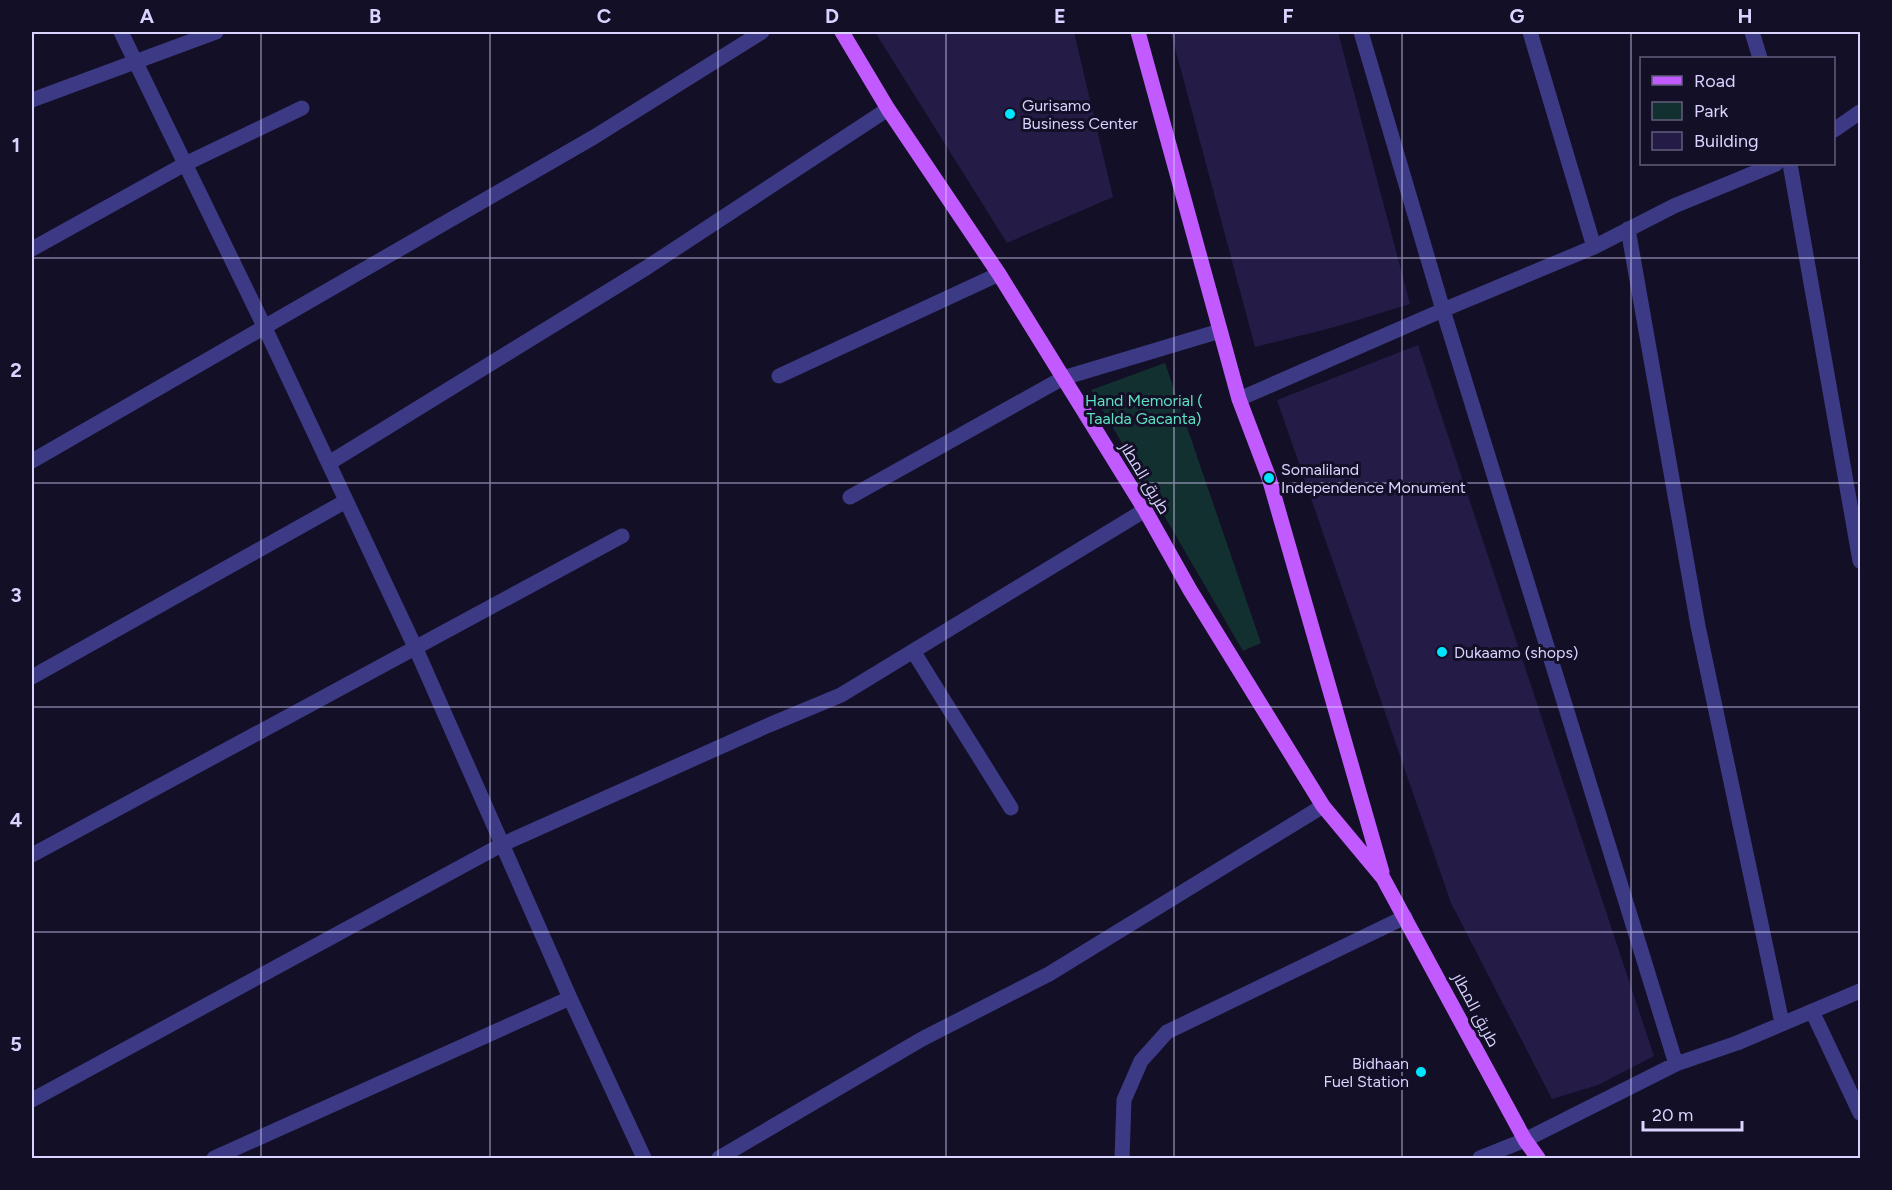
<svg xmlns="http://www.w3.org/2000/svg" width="1892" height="1190" font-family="Figtree,Cairo,sans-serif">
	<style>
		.green { fill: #12302f }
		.building { fill: #241b47 }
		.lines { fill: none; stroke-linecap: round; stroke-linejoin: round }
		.minor { stroke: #3d3a85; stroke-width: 15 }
		.major { stroke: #c25bff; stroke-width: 15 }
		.grid { fill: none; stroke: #d9d4ff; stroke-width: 1.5; stroke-opacity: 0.55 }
		.poi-dot { fill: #00e5ff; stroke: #130f26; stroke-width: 2 }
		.labels { text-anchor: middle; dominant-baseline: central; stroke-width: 6; stroke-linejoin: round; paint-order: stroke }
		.poi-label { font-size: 16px; fill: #d9d4ff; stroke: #130f26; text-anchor: start }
		.park-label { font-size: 16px; fill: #5fe0c0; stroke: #130f26 }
		.street-label { font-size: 16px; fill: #d9d4ff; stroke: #130f26 }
		.neatline { fill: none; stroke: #d9d4ff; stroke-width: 2 }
		.grid-label { font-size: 20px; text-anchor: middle; font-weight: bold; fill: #d9d4ff }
	</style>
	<rect width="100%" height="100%" fill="#130f26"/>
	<path class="green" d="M1165,363L1261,643L1243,651L1091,390Z"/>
	<path class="building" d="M875,32H1074L1113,197L1007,243Z
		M1177,32H1338L1410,304L1335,327L1255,347L1171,33Z
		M1418,345L1654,1056L1598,1085L1552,1099L1451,903L1277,400Z"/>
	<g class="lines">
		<path class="minor" d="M121,32L264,326L416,649L570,998L644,1158
			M1361,32L1443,310L1676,1064
			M1530,32L1594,247
			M1752,32L1760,58
			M32,100L216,32
			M1834,130L1860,112
			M1790,164L1860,561
			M1628,229L1698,626L1782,1023
			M32,249L185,164L302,108
			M779,376L999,274
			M1239,399L1443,310L1594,247L1674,206L1776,164
			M32,461L594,137L762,32
			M329,463L646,268L888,109
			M850,497L1063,378L1220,331
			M913,651L1011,808
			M32,677L346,501
			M32,855L622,536
			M1812,1011L1860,1113
			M32,1100L503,844L769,725L841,695L1145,510
			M214,1158L570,998
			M719,1158L922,1039L1049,974L1323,806
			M1122,1158L1124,1100L1141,1061L1167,1032L1405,917
			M1480,1158L1525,1140L1676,1064L1737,1043L1860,991"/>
		<path class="major" d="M842,32L888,109L999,274L1145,510L1190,590L1323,806L1383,878L1525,1140L1538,1158
			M1138,32L1239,399L1269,478L1382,872"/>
	</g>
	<path class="grid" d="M261,32V1158M490,32V1158M718,32V1158M946,32V1158M1174,32V1158M1402,32V1158M1631,32V1158M32,258H1860M32,483H1860M32,707H1860M32,932H1860"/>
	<g class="poi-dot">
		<circle cx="1010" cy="114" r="6"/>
		<circle cx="1269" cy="478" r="6"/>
		<circle cx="1442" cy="652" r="6"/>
		<circle cx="1421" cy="1072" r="6"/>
	</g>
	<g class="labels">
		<g class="poi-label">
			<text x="1022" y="105">Gurisamo<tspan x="1022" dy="18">Business Center</tspan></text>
			<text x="1281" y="469">Somaliland<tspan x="1281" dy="18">Independence Monument</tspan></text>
			<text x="1454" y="652">Dukaamo (shops)</text>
			<text x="1409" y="1063" text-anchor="end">Bidhaan<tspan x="1409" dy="18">Fuel Station</tspan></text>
		</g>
		<g class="park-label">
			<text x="1144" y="400">Hand Memorial (<tspan x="1144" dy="18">Taalda Gacanta)</tspan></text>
		</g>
		<g class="street-label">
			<text transform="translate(1145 478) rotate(59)">طريق المطار</text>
			<text transform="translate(1476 1010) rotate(62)">طريق المطار</text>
		</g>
	</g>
	<rect width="1892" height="1190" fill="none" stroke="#130f26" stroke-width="66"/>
	<rect x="1640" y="57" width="195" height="108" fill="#130f26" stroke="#625e7d" stroke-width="1.5"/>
	<rect x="1652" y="76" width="30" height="9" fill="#c25bff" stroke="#625e7d" stroke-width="1.5"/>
	<text x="1694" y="87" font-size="18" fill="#d9d4ff">Road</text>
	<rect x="1652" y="102" width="30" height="18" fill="#12302f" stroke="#625e7d" stroke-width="1.5"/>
	<text x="1694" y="117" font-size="18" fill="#d9d4ff">Park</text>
	<rect x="1652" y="132" width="30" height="18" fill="#241b47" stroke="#625e7d" stroke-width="1.5"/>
	<text x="1694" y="147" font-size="18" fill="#d9d4ff">Building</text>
	<path d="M1643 1121v9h99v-9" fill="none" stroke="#d9d4ff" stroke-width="3"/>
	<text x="1652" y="1121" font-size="18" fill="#d9d4ff" stroke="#130f26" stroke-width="4.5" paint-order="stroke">20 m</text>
	<rect x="33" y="33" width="1826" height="1124" class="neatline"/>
	<g class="grid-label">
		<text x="147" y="23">A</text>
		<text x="375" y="23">B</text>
		<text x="604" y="23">C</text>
		<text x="832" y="23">D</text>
		<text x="1060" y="23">E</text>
		<text x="1288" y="23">F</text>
		<text x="1517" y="23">G</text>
		<text x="1745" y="23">H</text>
		<text x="16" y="152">1</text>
		<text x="16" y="377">2</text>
		<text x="16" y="602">3</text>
		<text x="16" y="827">4</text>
		<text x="16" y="1051">5</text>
	</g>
</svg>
